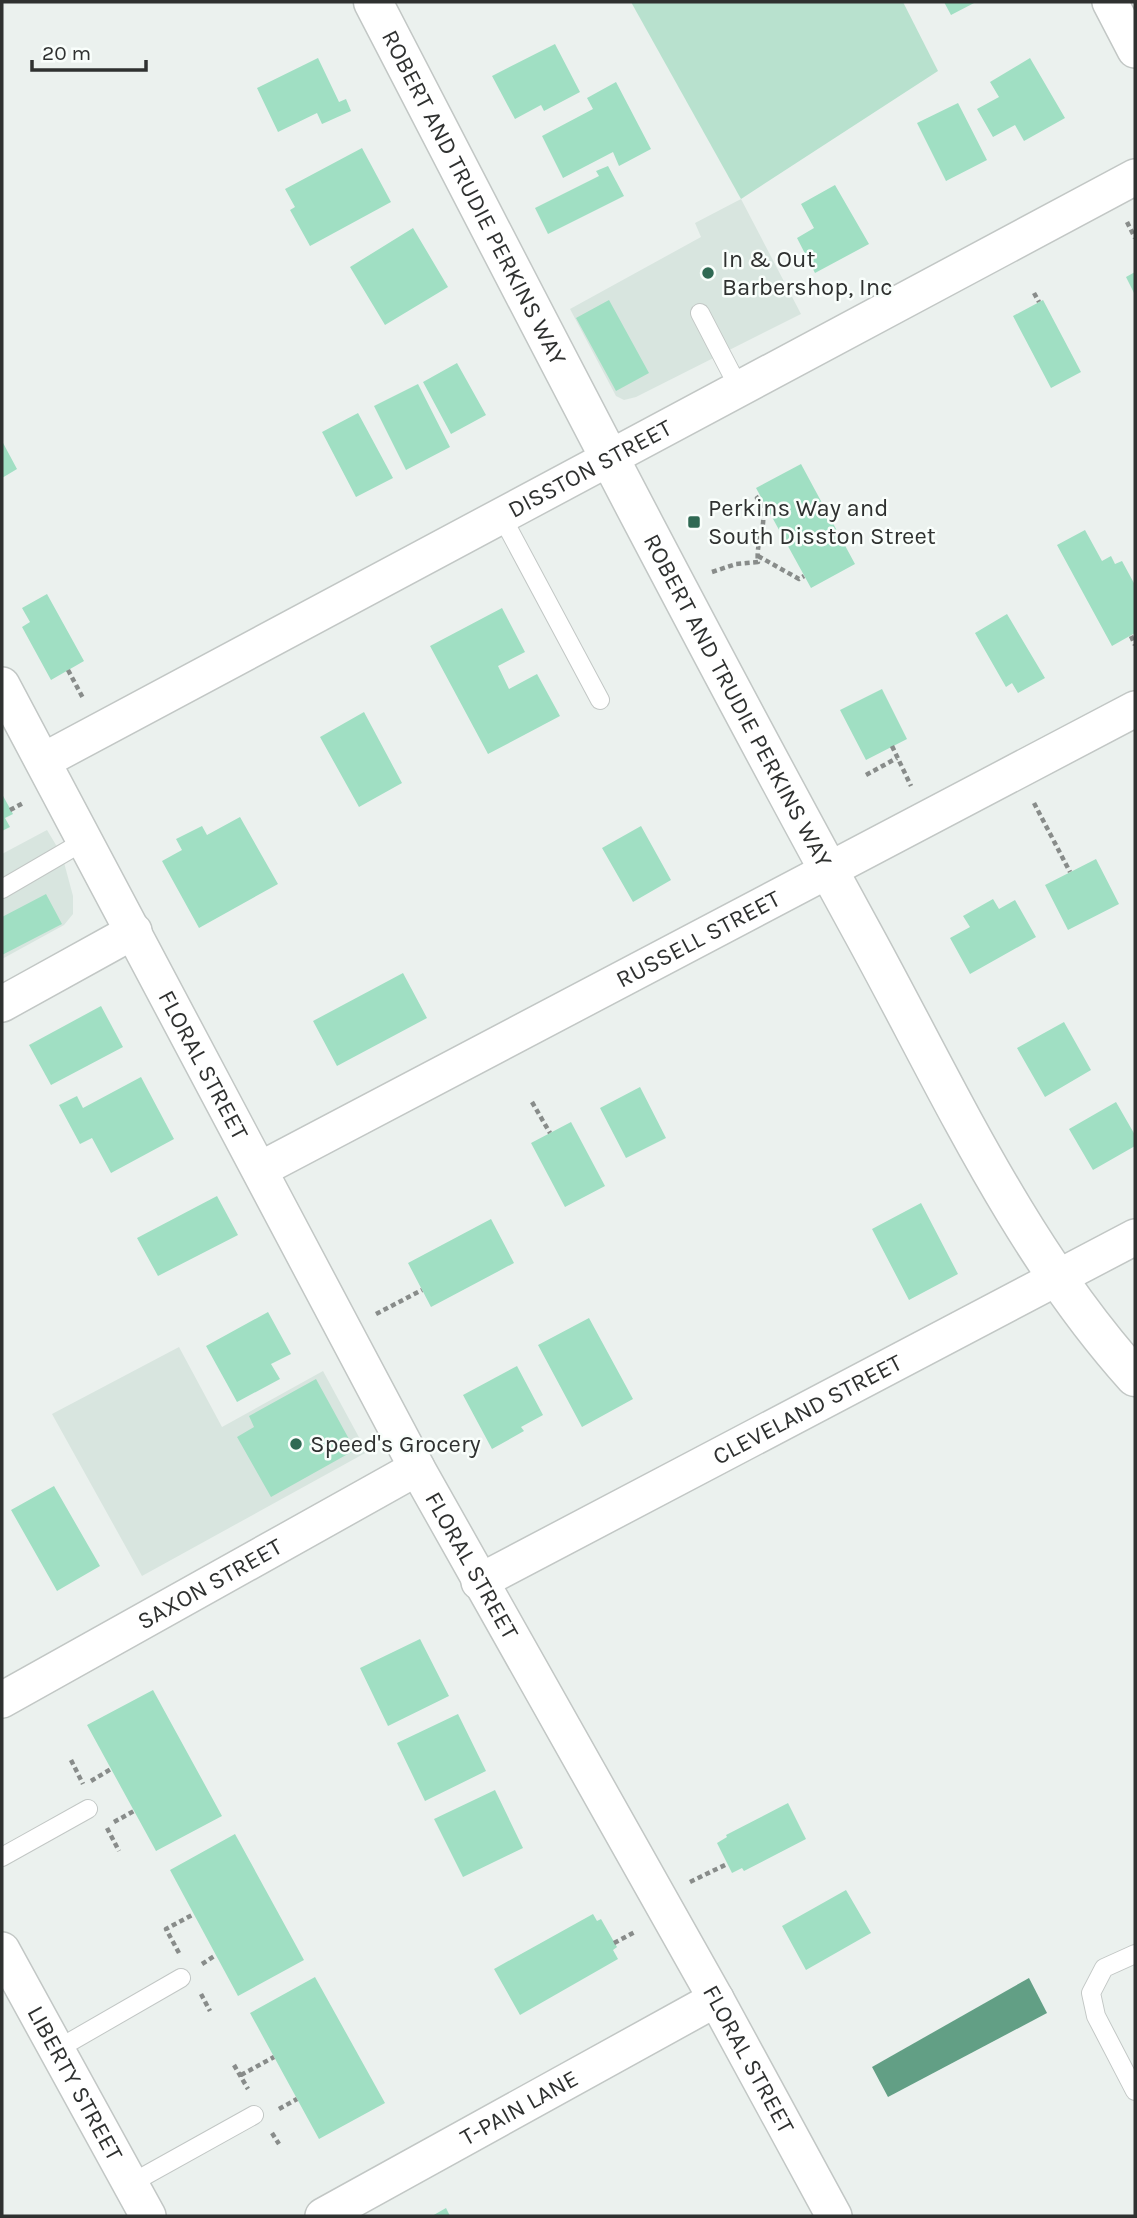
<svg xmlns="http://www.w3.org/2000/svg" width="1137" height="2218" font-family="Karla,sans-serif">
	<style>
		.built { fill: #d8e5df }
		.green { fill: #b8e1ce }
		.water { fill: #629f85 }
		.building { fill: #a0dfc3 }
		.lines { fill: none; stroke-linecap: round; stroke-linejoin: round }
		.service-casing { stroke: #c2c7c5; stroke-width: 20 }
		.minor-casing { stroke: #c2c7c5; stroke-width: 38 }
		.tertiary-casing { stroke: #c2c7c5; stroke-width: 41 }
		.path { stroke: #888c8a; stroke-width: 4.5; stroke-dasharray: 5 3.5; stroke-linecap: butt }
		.service { stroke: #fff; stroke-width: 18 }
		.minor { stroke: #fff; stroke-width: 35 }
		.tertiary { stroke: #fff; stroke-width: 38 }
		.poi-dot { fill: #2f6953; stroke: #f9fefb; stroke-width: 2.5 }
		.labels { text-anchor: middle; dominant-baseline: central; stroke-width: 5; stroke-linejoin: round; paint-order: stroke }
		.street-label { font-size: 24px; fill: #2f3130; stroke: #f9fefb }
		.poi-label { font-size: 24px; fill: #2f3130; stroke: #f9fefb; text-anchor: start }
	</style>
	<rect width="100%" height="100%" fill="#ebf1ee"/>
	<path class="built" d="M741,199L801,314L636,397L624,400L616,396L570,309L701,237L695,223Z
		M47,830L62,855L73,896V914L64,925L2,959V854Z
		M179,1347L222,1427L323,1371L367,1452L142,1576L52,1414Z"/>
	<path class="green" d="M631,2H903L938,71L741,199Z"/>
	<path class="water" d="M1029,1978L1047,2013L888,2097L872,2067Z"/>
	<path class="building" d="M944,2H976L951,15Z
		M555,44L580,92L544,111L541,105L515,119L492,76Z
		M318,58L339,102L346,99L351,111L322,124L317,113L278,132L257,88Z
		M1030,58L1065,118L1024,141L1015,125L993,137L977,109L999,97L990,82Z
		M616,82L651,149L619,166L613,152L563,178L542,136L593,109L587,98Z
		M958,103L987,160L946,181L917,123Z
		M362,148L391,202L310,246L290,210L295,207L285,189Z
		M608,166L624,196L548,234L535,208L599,176L596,171Z
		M835,185L869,244L815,273L797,238L814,228L801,204Z
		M413,228L448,287L385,325L350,267Z
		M1135,272V295L1126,277Z
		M609,300L649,373L616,391L576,318Z
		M1043,300L1081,372L1051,388L1013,316Z
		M457,363L486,415L451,434L423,382Z
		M418,384L450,447L406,470L374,406Z
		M358,413L393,478L356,497L322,432Z
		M2,441L17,469L2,478Z
		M801,464L855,564L811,588L756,488Z
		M1085,530L1102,561L1111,556L1115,564L1122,561L1135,585V633L1112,646L1057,545Z
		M47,594L84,661L51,680L22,627L30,622L22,608Z
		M502,608L525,652L498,666L509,689L537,674L560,716L488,754L430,646Z
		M1007,614L1045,678L1018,693L1012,683L1006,687L975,633Z
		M882,689L907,739L866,760L840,710Z
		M364,712L402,783L359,807L320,737Z
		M2,794L13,814L5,818L10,827L2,831Z
		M240,817L278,884L199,928L162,861L182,850L176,839L202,826L207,835Z
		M641,826L671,880L633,902L602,848Z
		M1096,859L1119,904L1068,930L1045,885Z
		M46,894L62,924L2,955V917Z
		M993,899L999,909L1015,900L1036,937L970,974L950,938L970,927L963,916Z
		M403,973L427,1018L337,1066L313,1021Z
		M101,1006L123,1047L51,1085L29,1045Z
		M1064,1022L1091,1070L1045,1097L1017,1048Z
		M141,1077L174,1139L111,1173L92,1138L80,1144L59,1105L77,1096L83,1108Z
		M640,1087L666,1138L626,1158L600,1108Z
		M1116,1102L1135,1135V1146L1093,1170L1069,1129Z
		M571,1122L605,1186L565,1207L531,1143Z
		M217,1196L238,1235L158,1276L137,1238Z
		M921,1203L958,1274L909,1300L872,1229Z
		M491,1219L514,1263L431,1307L408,1263Z
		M268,1312L291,1354L271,1364L280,1379L237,1402L206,1346Z
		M589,1318L633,1399L582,1427L538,1345Z
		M517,1366L543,1415L521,1427L524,1431L492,1449L463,1395Z
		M316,1379L355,1450L271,1497L237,1437L254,1427L249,1416Z
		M54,1486L100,1566L57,1591L11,1510Z
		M420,1639L449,1696L388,1726L360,1668Z
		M153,1690L222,1816L156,1851L87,1725Z
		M458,1714L486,1771L425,1801L397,1743Z
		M495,1790L523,1848L463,1877L434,1819Z
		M788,1803L806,1839L744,1871L742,1868L732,1873L717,1843L727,1837L726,1835Z
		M235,1834L304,1960L238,1996L170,1870Z
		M846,1890L871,1933L806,1970L782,1926Z
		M593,1914L597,1921L601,1919L617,1947L613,1950L618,1959L520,2015L494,1969Z
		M315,1977L385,2103L319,2139L250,2013Z
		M446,2208L450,2216H432Z"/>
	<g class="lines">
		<defs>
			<path id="service" d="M700,313L740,390
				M502,517L600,700
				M2,889L86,840
				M2,1857L88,1809
				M1135,1954L1104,1968L1091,1993L1096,2016L1135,2091
				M56,2050L181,1978
				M130,2184L254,2115"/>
			<g id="minor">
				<path d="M1110,2L1135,50"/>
				<path id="s1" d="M2,685L417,1468L716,1999L834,2216"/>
				<path id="s2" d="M43,761L1135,177"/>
				<path d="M2,1004L134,931"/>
				<path id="s3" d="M261,1169L1135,709"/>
				<path id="s4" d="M479,1582L1135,1237"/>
				<path id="s5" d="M2,1700L417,1468"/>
				<path id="s6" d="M2,1950L148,2216"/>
				<path id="s7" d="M323,2216L716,1999"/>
			</g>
			<g id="tertiary">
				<path id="s8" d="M373,2C533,311 692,621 859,926C944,1080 1017,1246 1135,1377"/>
			</g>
		</defs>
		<use href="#service" class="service-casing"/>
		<use href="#minor" class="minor-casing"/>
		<use href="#tertiary" class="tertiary-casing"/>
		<path class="path" d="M1127,222L1135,238
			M1034,293L1039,302
			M758,556L799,579L804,576
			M712,572L736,564L758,562C755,537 772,522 757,498L760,496
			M1131,636L1135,645
			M68,670L84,700
			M892,746L911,786
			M866,775L897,758
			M1034,803L1070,872
			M10,810L25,802
			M532,1102L550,1133
			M376,1314L422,1290
			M71,1760L83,1784
			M91,1781L111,1769
			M114,1822L134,1811
			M107,1828L119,1851
			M690,1882L727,1864
			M614,1943L635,1932
			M179,1953L166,1929L194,1914
			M202,1964L216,1955
			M201,1994L210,2011
			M234,2065L248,2089
			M241,2075L274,2057
			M279,2109L297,2099
			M272,2133L279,2144"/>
		<use href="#service" class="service"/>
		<use href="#minor" class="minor"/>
		<use href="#tertiary" class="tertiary"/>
	</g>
	<g class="poi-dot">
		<circle cx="708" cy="273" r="7"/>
		<rect x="687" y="515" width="14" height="14" rx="3.5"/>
		<circle cx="296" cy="1444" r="7"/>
	</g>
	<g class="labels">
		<g class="street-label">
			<text stroke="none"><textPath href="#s8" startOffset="220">ROBERT AND TRUDIE PERKINS WAY</textPath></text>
			<text stroke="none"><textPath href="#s2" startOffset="620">DISSTON STREET</textPath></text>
			<text stroke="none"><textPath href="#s8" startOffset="788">ROBERT AND TRUDIE PERKINS WAY</textPath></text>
			<text stroke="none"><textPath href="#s3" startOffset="494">RUSSELL STREET</textPath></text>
			<text stroke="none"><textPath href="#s1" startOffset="430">FLORAL STREET</textPath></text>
			<text stroke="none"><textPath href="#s4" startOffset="371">CLEVELAND STREET</textPath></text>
			<text stroke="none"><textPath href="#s1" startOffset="998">FLORAL STREET</textPath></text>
			<text stroke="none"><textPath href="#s5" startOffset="238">SAXON STREET</textPath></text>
			<text stroke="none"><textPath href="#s1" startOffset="1564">FLORAL STREET</textPath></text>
			<text stroke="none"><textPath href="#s6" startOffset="152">LIBERTY STREET</textPath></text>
			<text stroke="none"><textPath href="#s7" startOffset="224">T-PAIN LANE</textPath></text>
		</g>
		<g class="poi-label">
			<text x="722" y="259">In &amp; Out<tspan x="722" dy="28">Barbershop, Inc</tspan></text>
			<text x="708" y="508">Perkins Way and<tspan x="708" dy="28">South Disston Street</tspan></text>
			<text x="310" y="1444">Speed's Grocery</text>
		</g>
	</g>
	<rect width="1137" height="2218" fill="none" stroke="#2f3130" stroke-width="7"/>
	<path d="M32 60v10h114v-10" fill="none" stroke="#2f3130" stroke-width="3.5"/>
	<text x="42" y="60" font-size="21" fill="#2f3130" stroke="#f9fefb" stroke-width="5" paint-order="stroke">20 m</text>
</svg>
